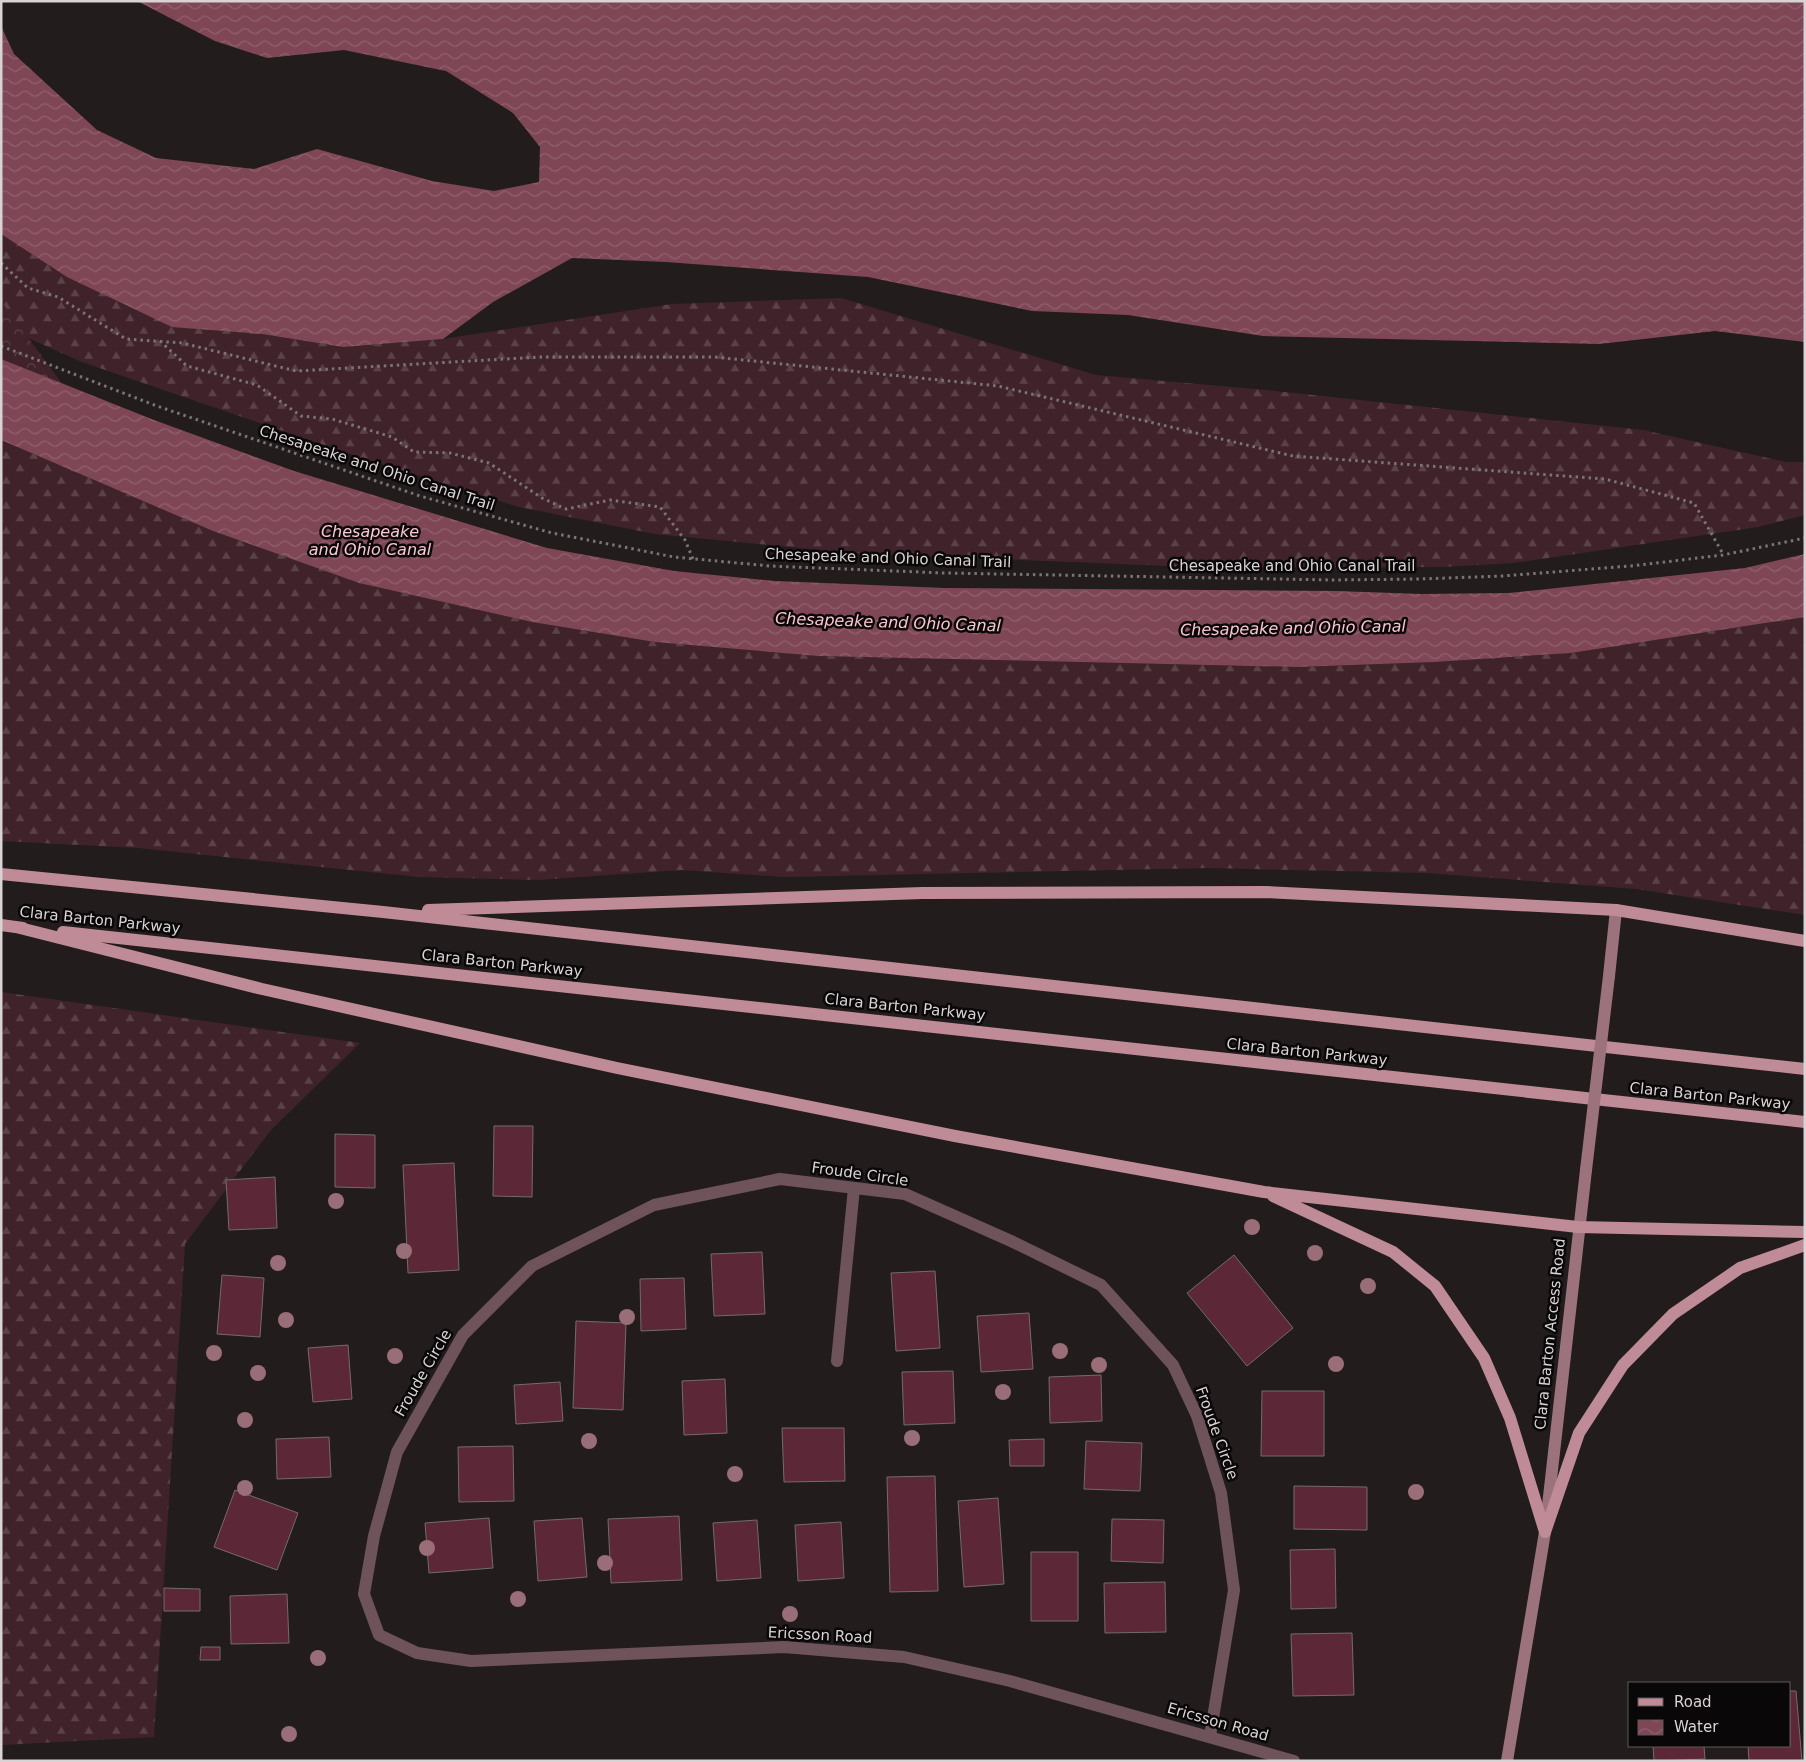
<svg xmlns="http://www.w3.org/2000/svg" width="1806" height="1762" font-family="'DejaVu Sans',sans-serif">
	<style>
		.forest { fill: url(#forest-firs) }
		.park { fill: url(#park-crowns) }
		.water { fill: url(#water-waves) }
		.building { fill: #5c2838; stroke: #746a6c }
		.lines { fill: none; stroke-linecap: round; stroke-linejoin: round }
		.path { stroke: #7a7475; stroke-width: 3; stroke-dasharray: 2.5 4; stroke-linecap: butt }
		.lane { stroke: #6e545a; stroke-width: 12 }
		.street { stroke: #6e545a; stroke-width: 12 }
		.secondary { stroke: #9c737d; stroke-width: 12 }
		.primary { stroke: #bf8b97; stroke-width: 12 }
		.secondary-bridge { stroke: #9c737d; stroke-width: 12 }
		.tree { fill: #996e78 }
		.labels { text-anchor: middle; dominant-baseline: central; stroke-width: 5; stroke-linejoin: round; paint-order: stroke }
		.street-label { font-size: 15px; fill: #d8d3d4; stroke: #0a0708 }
		.water-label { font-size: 16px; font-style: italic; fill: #fcc5d2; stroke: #0a0708 }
	</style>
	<defs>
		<pattern id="forest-firs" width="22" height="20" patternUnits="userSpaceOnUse" patternTransform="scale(1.25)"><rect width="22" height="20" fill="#40222a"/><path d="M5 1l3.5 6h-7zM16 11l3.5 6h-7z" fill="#5b4148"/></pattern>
		<pattern id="park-crowns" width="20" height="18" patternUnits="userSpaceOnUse" patternTransform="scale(1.25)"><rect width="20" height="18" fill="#40222a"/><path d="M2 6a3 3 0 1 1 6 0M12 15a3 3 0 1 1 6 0" fill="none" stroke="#5b4148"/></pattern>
		<pattern id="water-waves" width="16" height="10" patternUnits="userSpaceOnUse" patternTransform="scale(1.25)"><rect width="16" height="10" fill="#7f4756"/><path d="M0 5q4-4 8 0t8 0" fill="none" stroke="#90616d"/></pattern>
	</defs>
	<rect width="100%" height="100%" fill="#231c1d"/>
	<path class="forest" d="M1,234L67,277L262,334L343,347L443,339L672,304L841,298L1096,375L1266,390L1643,430L1786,462H1805V515L1758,527L1514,563L1443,567L1217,568L853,553L655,534L519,507L359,457L82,362L1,326Z
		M1,440L213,531L359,583L532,622L655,642L818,656L1298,667L1435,662L1571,653L1805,617V915L1636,889L1427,873L1208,868L784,877L681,870L537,880L418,877L138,848L1,841Z
		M1,992L360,1043L270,1131L185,1244L154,1737L1,1745Z"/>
	<path class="park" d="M1,301L77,404L1,377Z"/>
	<path class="water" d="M137,1H1805V342L1715,331L1599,344L1263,336L1128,315L1032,311L868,277L666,262L572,258L493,302L443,339L343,347L262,334L172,327L67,277L1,234V26L14,54L97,130L156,158L254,169L317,149L432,181L494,191L539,182L540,147L513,113L446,71L344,50L267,58L215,41Z
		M1,359L154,420L294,471L547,548L674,571L775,581L944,588L1336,591L1422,594L1509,593L1745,568L1805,554V617L1571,653L1435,662L1298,667L818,656L655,642L532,622L359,583L213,531L1,440Z"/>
	<path class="building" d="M494,1126H533L532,1197L493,1196Z
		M335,1134L375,1135V1188L335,1187Z
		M454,1163L459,1270L408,1273L403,1165Z
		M275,1177L277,1228L229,1230L226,1180Z
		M762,1252L765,1314L714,1316L711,1254Z
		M1234,1255L1293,1328L1247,1366L1187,1293Z
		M935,1271L940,1348L896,1351L891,1273Z
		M222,1275L264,1278L260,1337L217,1334Z
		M684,1278L686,1329L641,1331L640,1279Z
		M1029,1313L1033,1369L981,1372L977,1316Z
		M576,1321L626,1323L623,1410L573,1408Z
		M348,1345L352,1399L313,1402L308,1348Z
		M953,1371L955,1423L904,1425L902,1372Z
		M1101,1375L1102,1421L1050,1423L1049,1377Z
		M725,1379L727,1433L684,1435L682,1381Z
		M560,1382L563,1421L516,1424L514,1385Z
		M1262,1391H1324V1456H1261Z
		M782,1428H844L845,1481L784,1482Z
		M329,1437L331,1477L277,1479L276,1439Z
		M1044,1439V1466H1010L1009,1440Z
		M1086,1441L1142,1443L1140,1491L1084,1489Z
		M513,1446L514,1501L459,1502L458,1447Z
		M935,1476L938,1591L890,1592L887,1477Z
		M1294,1486L1367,1487V1530L1294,1529Z
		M235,1490L298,1513L277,1570L214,1547Z
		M998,1498L1004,1584L964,1587L958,1501Z
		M679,1516L682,1580L611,1583L608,1519Z
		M489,1518L493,1568L429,1573L425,1523Z
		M582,1518L587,1577L538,1581L534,1521Z
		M1112,1519L1164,1520L1163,1563L1111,1561Z
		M757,1520L761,1578L717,1581L713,1523Z
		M841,1522L844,1578L798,1581L795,1525Z
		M1335,1549L1336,1608L1291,1609L1290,1550Z
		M1031,1552H1078V1621H1031Z
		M1165,1582L1166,1632L1105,1633L1104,1583Z
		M164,1588L200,1589V1611H164Z
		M287,1594L289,1643L231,1644L230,1596Z
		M1352,1633L1354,1695L1293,1696L1291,1634Z
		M201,1647H220V1660H200Z
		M1790,1691H1796L1802,1761H1749L1748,1746H1790Z
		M1653,1746H1704L1705,1759L1654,1761Z"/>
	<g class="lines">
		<path class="path" d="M1,263L28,288L58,297L126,339L182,343L296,371L540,357H714L998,386L1293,456L1605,479L1694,503L1723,554
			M160,341L187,366L257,385L301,416L332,419L392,437L414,452L450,453L489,463L542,498L566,509L610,500L660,507L685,540L693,559
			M1,346L157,406L420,496L552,533L674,557L770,566L944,573L1334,580L1419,579L1502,576L1631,566L1723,555L1805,538"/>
		<path class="lane" d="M837,1361L854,1188"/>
		<path class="street" d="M1210,1736L1234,1590L1221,1493L1197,1416L1173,1365L1101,1285L1011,1241L905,1194L780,1179L654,1205L532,1266L463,1335L397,1452L374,1536L364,1594L379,1635L417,1653L471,1661L784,1647L904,1657L1010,1681L1294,1761"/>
		<path class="secondary" d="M1609,976L1616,910
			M1507,1761L1545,1532L1586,1170"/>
		<path class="primary" d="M1,874L383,912L1805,1069
			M428,910L922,893L1266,892L1616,910L1805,941
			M1,925L23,928
			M16,927L262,989L617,1068L955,1136L1264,1192L1578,1227L1805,1232
			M63,932L1805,1122
			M1273,1196L1393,1252L1435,1286L1484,1358L1510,1418L1545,1532
			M1545,1532L1579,1433L1623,1365L1673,1314L1740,1268L1805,1245"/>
		<path class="secondary-bridge" d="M1586,1170L1609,976"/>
	</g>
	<g class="tree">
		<circle cx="336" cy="1201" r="8"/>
		<circle cx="1252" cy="1227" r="8"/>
		<circle cx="404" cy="1251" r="8"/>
		<circle cx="1315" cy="1253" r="8"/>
		<circle cx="278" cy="1263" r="8"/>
		<circle cx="1368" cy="1286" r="8"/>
		<circle cx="627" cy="1317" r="8"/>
		<circle cx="286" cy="1320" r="8"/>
		<circle cx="1060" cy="1351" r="8"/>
		<circle cx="214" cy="1353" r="8"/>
		<circle cx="395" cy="1356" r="8"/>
		<circle cx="1336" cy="1364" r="8"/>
		<circle cx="1099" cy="1365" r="8"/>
		<circle cx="258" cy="1373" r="8"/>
		<circle cx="1003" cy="1392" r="8"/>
		<circle cx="245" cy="1420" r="8"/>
		<circle cx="912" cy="1438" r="8"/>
		<circle cx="589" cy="1441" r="8"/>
		<circle cx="735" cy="1474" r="8"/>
		<circle cx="245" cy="1488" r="8"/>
		<circle cx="1416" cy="1492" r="8"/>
		<circle cx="427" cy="1548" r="8"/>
		<circle cx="605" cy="1563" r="8"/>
		<circle cx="518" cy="1599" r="8"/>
		<circle cx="790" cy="1614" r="8"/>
		<circle cx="318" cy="1658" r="8"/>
		<circle cx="289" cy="1734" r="8"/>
	</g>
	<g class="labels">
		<g class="street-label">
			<text transform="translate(377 468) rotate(18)">Chesapeake and Ohio Canal Trail</text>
			<text transform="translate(888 558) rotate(2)">Chesapeake and Ohio Canal Trail</text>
			<text x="1292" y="566">Chesapeake and Ohio Canal Trail</text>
			<text transform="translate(100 920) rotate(6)">Clara Barton Parkway</text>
			<text transform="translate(502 963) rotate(6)">Clara Barton Parkway</text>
			<text transform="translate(905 1007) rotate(6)">Clara Barton Parkway</text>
			<text transform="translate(1307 1052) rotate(6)">Clara Barton Parkway</text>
			<text transform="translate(1710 1096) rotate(6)">Clara Barton Parkway</text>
			<text transform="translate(860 1174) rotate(8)">Froude Circle</text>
			<text transform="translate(1550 1334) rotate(-84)">Clara Barton Access Road</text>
			<text transform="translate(423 1373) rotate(-60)">Froude Circle</text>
			<text transform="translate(1217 1433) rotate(70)">Froude Circle</text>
			<text transform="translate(820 1635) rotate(3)">Ericsson Road</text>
			<text transform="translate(1218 1722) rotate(16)">Ericsson Road</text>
		</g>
		<g class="water-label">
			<text x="370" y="531">Chesapeake<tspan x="370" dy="18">and Ohio Canal</tspan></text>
			<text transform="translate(888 622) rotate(2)">Chesapeake and Ohio Canal</text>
			<text transform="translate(1293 628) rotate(-1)">Chesapeake and Ohio Canal</text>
		</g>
	</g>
	<rect width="1806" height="1762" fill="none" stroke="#d8d3d4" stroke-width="5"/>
	<rect x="1628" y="1682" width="162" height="65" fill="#0a0708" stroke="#5c595a"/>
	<rect x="1638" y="1698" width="25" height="8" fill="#bf8b97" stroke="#5c595a"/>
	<text x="1674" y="1707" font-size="15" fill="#d8d3d4">Road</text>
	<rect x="1638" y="1720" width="25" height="15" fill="url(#water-waves)" stroke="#5c595a"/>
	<text x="1674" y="1732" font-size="15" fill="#d8d3d4">Water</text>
</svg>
